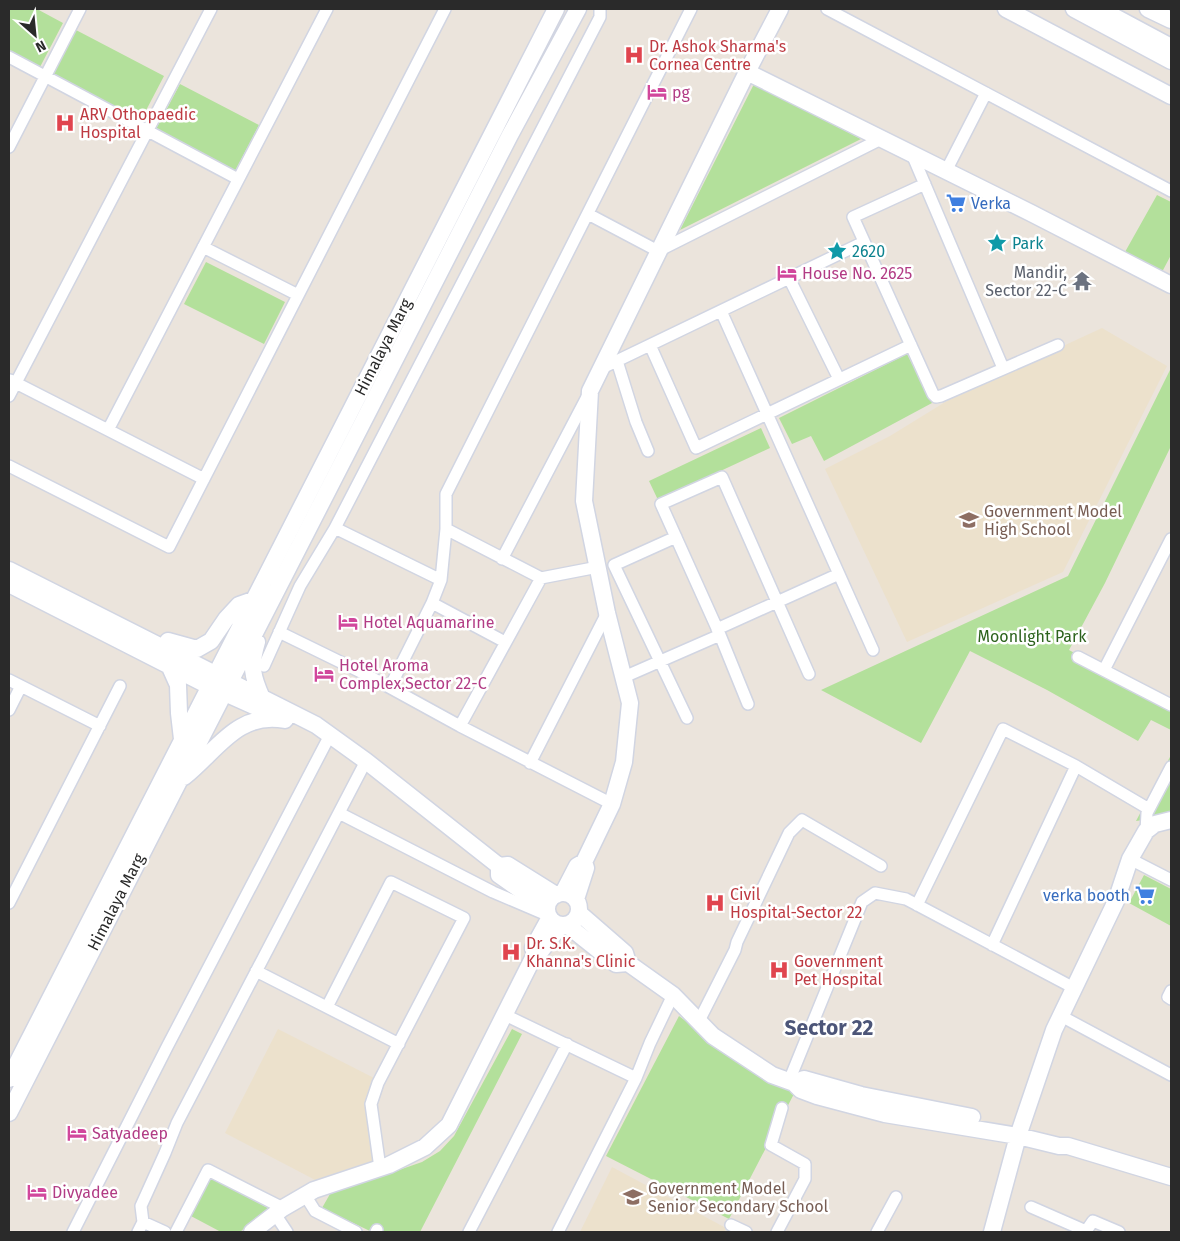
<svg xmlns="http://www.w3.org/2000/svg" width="1180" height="1241" font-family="'Fira Sans',sans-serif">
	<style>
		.education { fill: #ece1cc }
		.green { fill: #b3e09b }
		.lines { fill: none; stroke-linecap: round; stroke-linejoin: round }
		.street-casing { stroke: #d1d5e2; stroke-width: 14 }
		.secondary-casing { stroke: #d1d5e2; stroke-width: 19 }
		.street { stroke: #fff; stroke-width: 11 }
		.secondary { stroke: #fff; stroke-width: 16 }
		.labels { text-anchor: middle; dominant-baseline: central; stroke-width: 5; stroke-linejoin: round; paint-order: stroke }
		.health-label { font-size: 16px; fill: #be3a42; stroke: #fff; text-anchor: start }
		.hotel-label { font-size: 16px; fill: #b23c85; stroke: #fff; text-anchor: start }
		.shop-label { font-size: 16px; fill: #366cbe; stroke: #fff; text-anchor: start }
		.culture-label { font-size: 16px; fill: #0d838f; stroke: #fff; text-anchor: start }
		.worship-label { font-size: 16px; fill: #5b616d; stroke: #fff; text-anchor: end }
		.street-label { font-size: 16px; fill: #2a2a2a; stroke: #fff }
		.education-label { font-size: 16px; fill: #785e54; stroke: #fff; text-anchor: start }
		.park-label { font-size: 16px; fill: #2d631d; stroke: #fff }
		.district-label { font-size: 21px; font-weight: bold; fill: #4c5578; stroke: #fff }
	</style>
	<rect width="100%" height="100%" fill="#ebe4dc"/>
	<path class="education" d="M1102,328L1167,366L1063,572L907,642L825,469L890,436L955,396Z
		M278,1029L374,1078L365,1105L373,1163L321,1183L225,1133Z
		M612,1167L726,1228L724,1232H580Z"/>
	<path class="green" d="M9,9H37L63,23L40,67L9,50Z
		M76,30L164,76L141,120L53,74Z
		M180,84L259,125L235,171L156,129Z
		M754,84L861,139L680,230Z
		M1157,195L1171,202V255L1162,272L1125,252Z
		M206,262L285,302L264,344L184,304Z
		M907,354L932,403L824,461L811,436L792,444L779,418Z
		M1170,370L1171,371V446L1105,583L1069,650L1171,706V730L1151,720L1138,741L1047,690L970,651L921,743L821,690L1068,576Z
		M761,428L770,448L658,500L649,481Z
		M1171,755V816L1136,821Z
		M1144,875L1171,889V926L1129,903Z
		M679,1016L735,1058L796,1090L729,1219L606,1156Z
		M512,1029L522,1034L420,1232H372L322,1208L330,1194L422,1162L440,1151L454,1136Z
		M210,1178L268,1208L240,1232H221L189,1215Z"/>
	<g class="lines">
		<defs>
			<path id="street" d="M827,9L1171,191
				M9,57L238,179
				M9,147L80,9
				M912,154L1003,368
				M946,171L986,93
				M925,184L853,217L933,394L936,397L941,396L1058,345
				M588,214L658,251L881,139
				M203,247L298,295
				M789,278L839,379
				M721,311L873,650
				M650,345L696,448L911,345
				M617,361L636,422L648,451
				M600,369L864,242
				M10,380L204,479
				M9,396L211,9
				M108,430L327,9
				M9,466L169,547L445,9
				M335,528L441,580
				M446,529L541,578L598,567
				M676,537L614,565L687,718
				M502,559L588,395
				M432,603L505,642
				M717,629L839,574
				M279,632L367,675L460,726L612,804
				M1078,657L1171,705
				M264,666L300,586L335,528L600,17V9
				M1104,670L1171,539
				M624,677L720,635
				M9,680L100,726
				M390,687L432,603L441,580L446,529V494L691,9
				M748,704L720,635L661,504L722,477L809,674
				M9,710L21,686
				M460,726L541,578
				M530,763L607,613
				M339,813L493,892L547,915
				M1146,831L1147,813L1171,767
				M1130,859L1171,880
				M9,903L120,686
				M917,905L1003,729L1076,766L1149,809
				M992,945L1076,766
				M256,971L399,1044
				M1171,991L1168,997L1171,999
				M327,1007L391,882L464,918L378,1083L371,1104L380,1168
				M503,1014L636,1078
				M1061,1016L1171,1075
				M699,1021L735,950L737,942L789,833L802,820L881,866
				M789,1081L862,902L875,893L906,899L1074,988
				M305,1195L315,1211L356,1232
				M1031,1207L1086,1231L1093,1221L1119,1232
				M275,1214L287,1232
				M143,1222L141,1206L165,1153L177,1123L366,761
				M731,1225L746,1232
				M73,1232L167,1047L329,737
				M138,1232L143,1222L165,1232
				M176,1232L208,1170L283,1208
				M376,1232L377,1230
				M469,1232L567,1044
				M558,1232L636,1078L650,1043L673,995
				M777,1232L805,1179V1164L771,1145L782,1108
				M877,1232L896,1197"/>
			<path id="secondary" d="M1006,9L1171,96
				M1074,9L1171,61
				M1100,9L1171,47
				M1148,9L1171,20
				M747,72L1031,213L1171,285
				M9,570L316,725L366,761L499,866
				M9,584L209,686L263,710
				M168,641L197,649L211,641L226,619L239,605L253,600
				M257,642C250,665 252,676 262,698
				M169,665L178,685L179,713L182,739
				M184,777C217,751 237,711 285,720
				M584,862L612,804L624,762L630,703L607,613L584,501L590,391L747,72L780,9
				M547 909a16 16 0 1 1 32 0a16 16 0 1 1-32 0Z
				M563,893L577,866L584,862L586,868L576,899
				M546,908L499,875V866L508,865L556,895
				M549,919L533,948L535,954L540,952L561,925
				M567,925L616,964L628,963L625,953L579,913
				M628,963L673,995L713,1036L772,1075L794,1083L801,1090L817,1096L885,1114L1018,1136L1059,1146H1068L1171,1177
				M9,1079L556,9
				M794,1083L804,1079L861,1095L972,1117
				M9,1113L510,135L578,9
				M252,1232L283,1208L314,1190L389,1165L425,1147L449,1125L535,954
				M992,1232L1018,1136L1054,1030L1116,901L1130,859L1146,831L1155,824L1171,820"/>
		</defs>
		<use href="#street" class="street-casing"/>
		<use href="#secondary" class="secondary-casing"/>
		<use href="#street" class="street"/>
		<use href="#secondary" class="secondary"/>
	</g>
	<defs>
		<symbol id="hospital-bare" viewBox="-9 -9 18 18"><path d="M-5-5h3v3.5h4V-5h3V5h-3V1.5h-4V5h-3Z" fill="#e0444e" stroke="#fff" stroke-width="2.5" paint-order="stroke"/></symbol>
		<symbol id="hotel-bare" viewBox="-9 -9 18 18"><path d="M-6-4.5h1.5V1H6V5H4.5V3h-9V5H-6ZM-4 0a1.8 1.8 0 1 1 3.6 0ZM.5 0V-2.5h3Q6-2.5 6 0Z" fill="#d1479c" stroke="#fff" stroke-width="2.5" paint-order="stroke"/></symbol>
		<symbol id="supermarket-bare" viewBox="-9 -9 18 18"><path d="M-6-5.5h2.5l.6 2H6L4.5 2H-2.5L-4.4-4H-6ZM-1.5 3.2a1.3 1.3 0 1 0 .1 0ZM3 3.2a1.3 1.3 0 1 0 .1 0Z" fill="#3f7fe0" stroke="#fff" stroke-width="2.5" paint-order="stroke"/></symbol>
		<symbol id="sight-bare" viewBox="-9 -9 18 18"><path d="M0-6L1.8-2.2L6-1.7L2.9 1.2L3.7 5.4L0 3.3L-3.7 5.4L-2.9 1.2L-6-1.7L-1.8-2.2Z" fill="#0f9aa8" stroke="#fff" stroke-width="2.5" paint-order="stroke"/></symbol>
		<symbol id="temple-bare" viewBox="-9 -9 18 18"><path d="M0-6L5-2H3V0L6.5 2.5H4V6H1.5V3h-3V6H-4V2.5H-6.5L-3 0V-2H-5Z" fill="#6b7280" stroke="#fff" stroke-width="2.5" paint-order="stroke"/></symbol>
		<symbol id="school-bare" viewBox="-9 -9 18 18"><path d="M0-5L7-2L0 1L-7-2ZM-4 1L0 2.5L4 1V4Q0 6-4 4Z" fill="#8d6e63" stroke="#fff" stroke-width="2.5" paint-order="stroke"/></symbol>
	</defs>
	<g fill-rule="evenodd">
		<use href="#hospital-bare" x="620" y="41" width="28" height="28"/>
		<use href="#hotel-bare" x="643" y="78" width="28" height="28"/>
		<use href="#hospital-bare" x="51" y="109" width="28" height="28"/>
		<use href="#supermarket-bare" x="942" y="189" width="28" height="28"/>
		<use href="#sight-bare" x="983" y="229" width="28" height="28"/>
		<use href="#sight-bare" x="823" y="237" width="28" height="28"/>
		<use href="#hotel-bare" x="773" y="259" width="28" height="28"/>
		<use href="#temple-bare" x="1068" y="267" width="28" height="28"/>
		<use href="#school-bare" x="955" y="506" width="28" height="28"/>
		<use href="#hotel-bare" x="334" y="608" width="28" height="28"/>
		<use href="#hotel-bare" x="310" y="660" width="28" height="28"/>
		<use href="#supermarket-bare" x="1131" y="881" width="28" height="28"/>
		<use href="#hospital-bare" x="701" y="889" width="28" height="28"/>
		<use href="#hospital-bare" x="497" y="938" width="28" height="28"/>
		<use href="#hospital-bare" x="765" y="956" width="28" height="28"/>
		<use href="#hotel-bare" x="63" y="1119" width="28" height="28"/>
		<use href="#hotel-bare" x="23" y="1178" width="28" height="28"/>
		<use href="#school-bare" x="619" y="1183" width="28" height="28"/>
	</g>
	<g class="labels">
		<g class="health-label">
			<text x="649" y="46">Dr. Ashok Sharma's<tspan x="649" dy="18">Cornea Centre</tspan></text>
			<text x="80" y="114">ARV Othopaedic<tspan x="80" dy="18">Hospital</tspan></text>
			<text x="730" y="894">Civil<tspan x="730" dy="18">Hospital-Sector 22</tspan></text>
			<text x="526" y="943">Dr. S.K.<tspan x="526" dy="18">Khanna's Clinic</tspan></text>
			<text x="794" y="961">Government<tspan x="794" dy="18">Pet Hospital</tspan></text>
		</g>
		<g class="hotel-label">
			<text x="672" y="92">pg</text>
			<text x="802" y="273">House No. 2625</text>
			<text x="363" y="622">Hotel Aquamarine</text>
			<text x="339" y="665">Hotel Aroma<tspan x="339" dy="18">Complex,Sector 22-C</tspan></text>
			<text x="92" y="1133">Satyadeep</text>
			<text x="52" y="1192">Divyadee</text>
		</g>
		<g class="shop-label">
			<text x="971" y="203">Verka</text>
			<text x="1130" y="895" text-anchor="end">verka booth</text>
		</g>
		<g class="culture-label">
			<text x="1012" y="243">Park</text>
			<text x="852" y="251">2620</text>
		</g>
		<g class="worship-label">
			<text x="1067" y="272">Mandir,<tspan x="1067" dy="18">Sector 22-C</tspan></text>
		</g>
		<g class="street-label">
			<text transform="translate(383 347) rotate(-63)">Himalaya Marg</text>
			<text transform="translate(116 902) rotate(-63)">Himalaya Marg</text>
		</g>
		<g class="education-label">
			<text x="984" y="511">Government Model<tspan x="984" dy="18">High School</tspan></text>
			<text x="648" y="1188">Government Model<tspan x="648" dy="18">Senior Secondary School</tspan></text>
		</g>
		<g class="park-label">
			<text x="1032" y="636">Moonlight Park</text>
		</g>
		<g class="district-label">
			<text x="829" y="1028">Sector 22</text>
		</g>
	</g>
	<rect width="1180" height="1241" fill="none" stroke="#2a2a2a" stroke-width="20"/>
	<g transform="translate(35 35) rotate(153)" stroke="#ffffff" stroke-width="4" paint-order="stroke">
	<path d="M0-4L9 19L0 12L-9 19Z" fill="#2a2a2a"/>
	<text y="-8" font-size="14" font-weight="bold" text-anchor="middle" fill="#2a2a2a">N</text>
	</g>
</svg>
